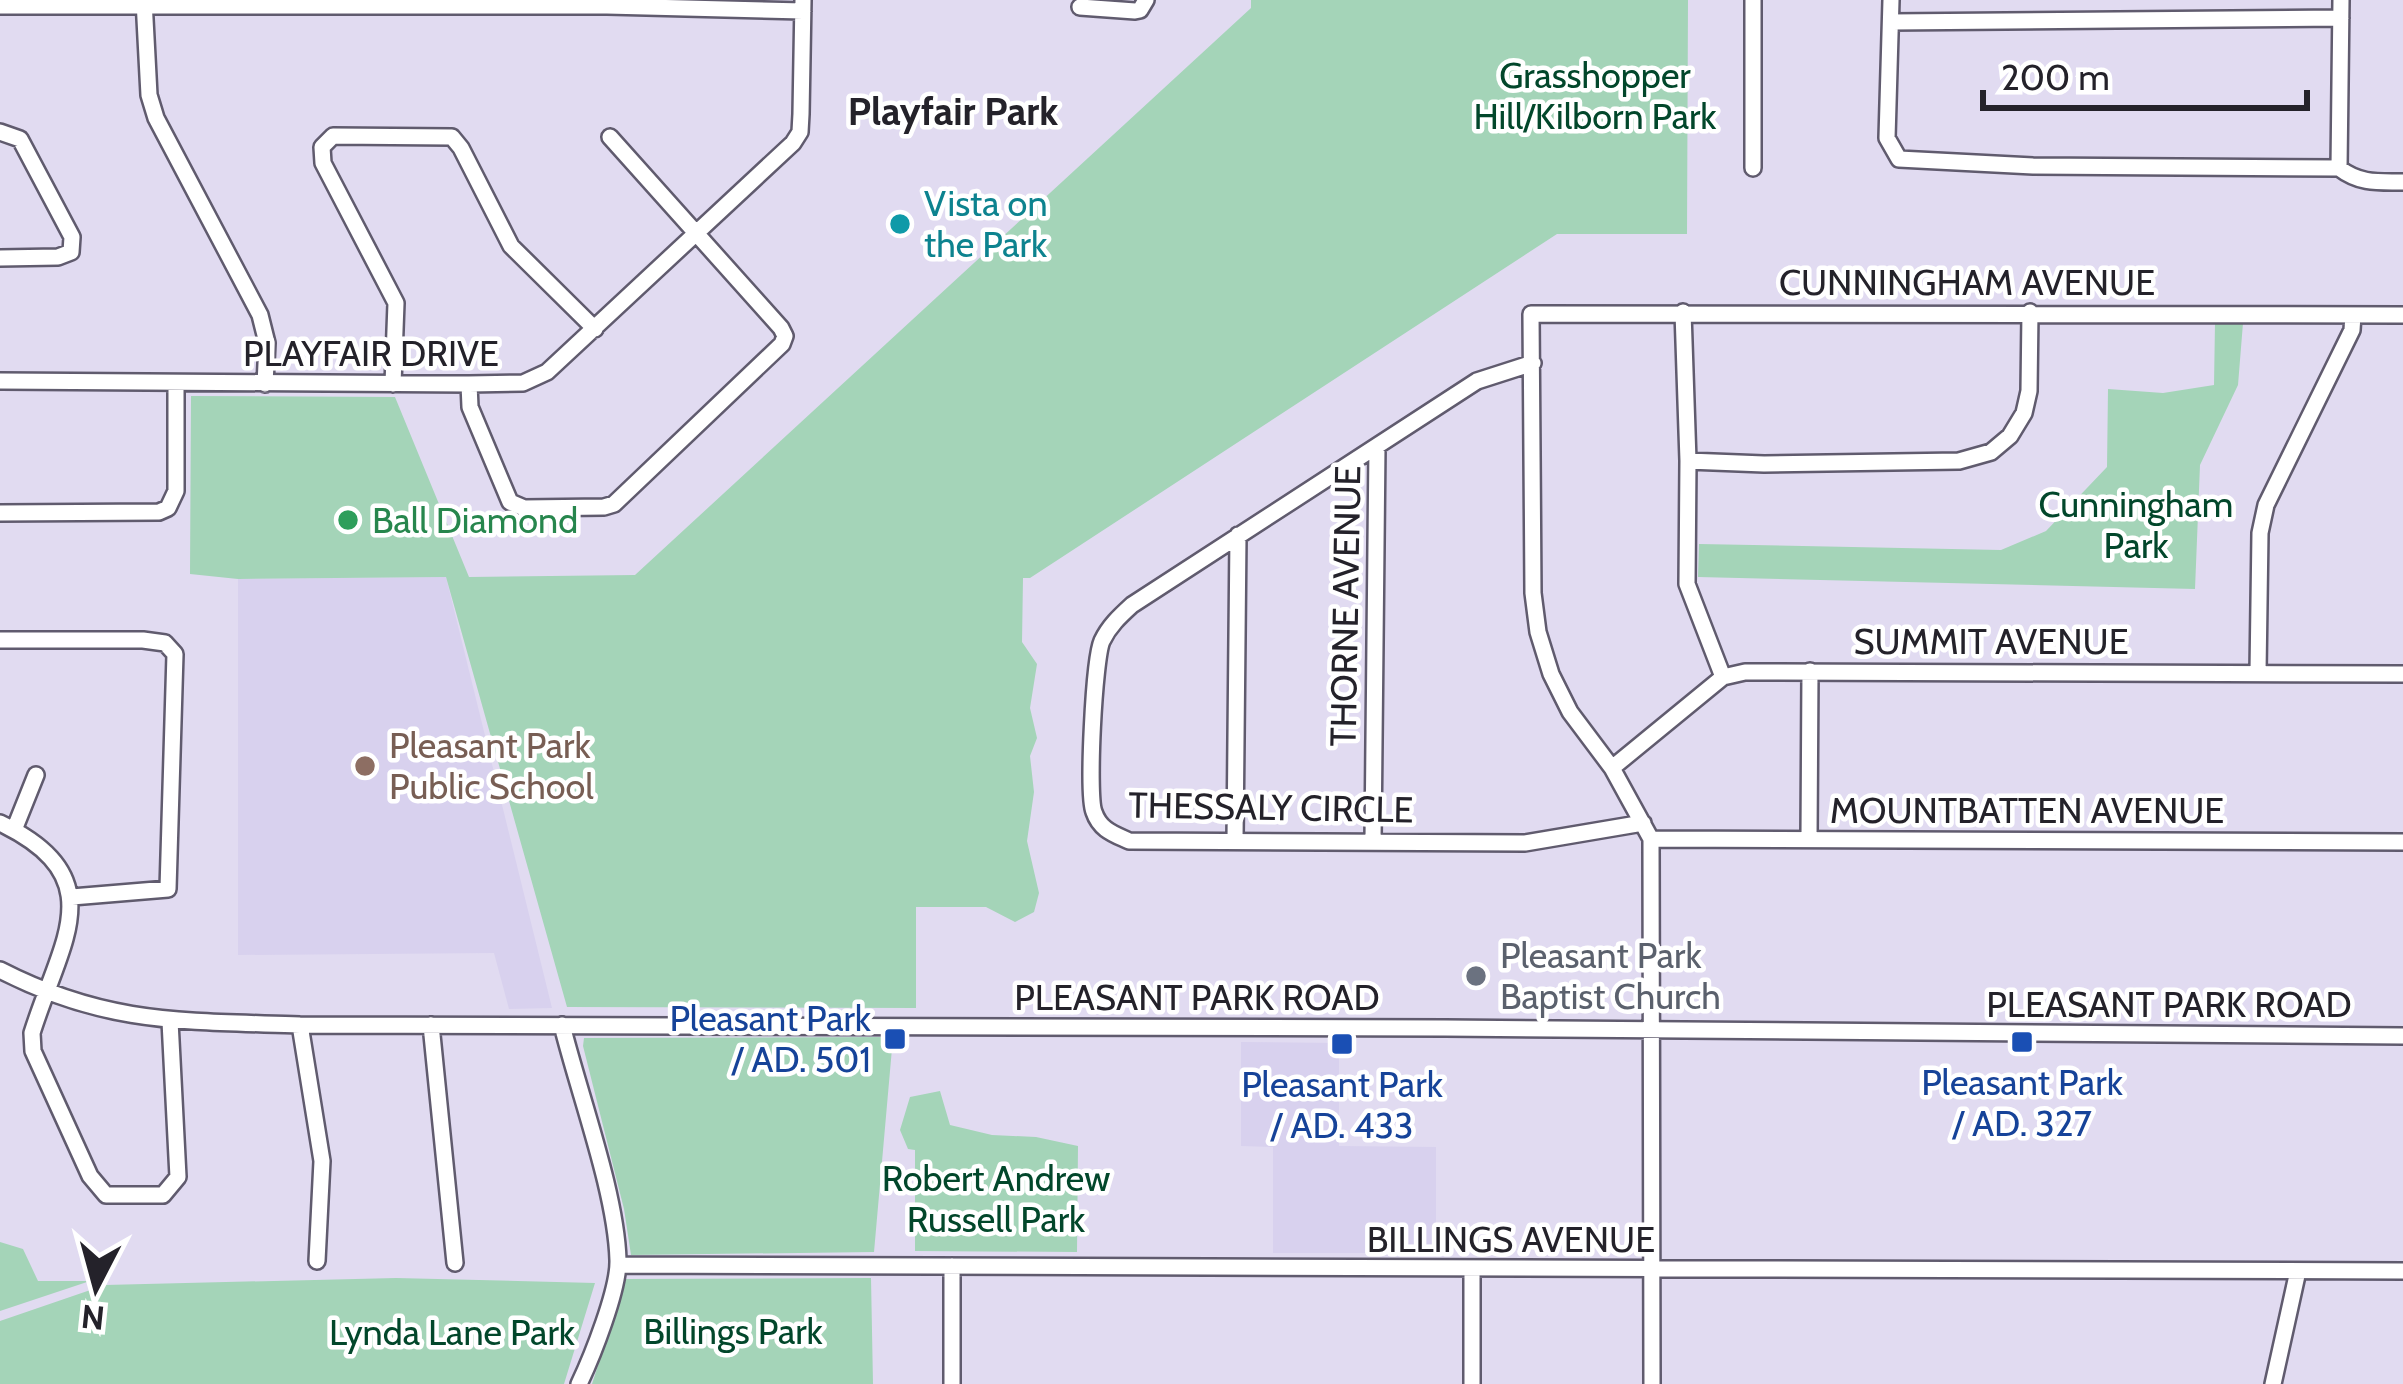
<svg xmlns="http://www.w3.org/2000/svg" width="2403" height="1384" font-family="Cabin,sans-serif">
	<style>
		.built { fill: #d8d1ee }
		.green { fill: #a4d4b8 }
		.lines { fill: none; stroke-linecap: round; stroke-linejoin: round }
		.minor-casing { stroke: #605b6e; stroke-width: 20 }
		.minor { stroke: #fff; stroke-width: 15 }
		.culture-dot { fill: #0f9aa8; stroke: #fff; stroke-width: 4.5 }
		.leisure-dot { fill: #2e9e5b; stroke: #fff; stroke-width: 4.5 }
		.education-dot { fill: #8d6e63; stroke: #fff; stroke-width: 4.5 }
		.worship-dot { fill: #6b7280; stroke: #fff; stroke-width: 4.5 }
		.transit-dot { fill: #1a4fb4; stroke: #fff; stroke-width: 4.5 }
		.labels { text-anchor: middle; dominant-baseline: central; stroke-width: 9; stroke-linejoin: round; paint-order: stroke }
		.park-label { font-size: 36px; fill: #02472b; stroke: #fff }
		.culture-label { font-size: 36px; fill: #0d838f; stroke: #fff; text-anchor: start }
		.street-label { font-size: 36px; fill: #24222a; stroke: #fff }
		.leisure-label { font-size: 36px; fill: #27864d; stroke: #fff; text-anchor: start }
		.education-label { font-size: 36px; fill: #785e54; stroke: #fff; text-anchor: start }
		.worship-label { font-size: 36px; fill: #5b616d; stroke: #fff; text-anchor: start }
		.transit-label { font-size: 36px; fill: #164399; stroke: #fff }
		.neighbourhood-label { font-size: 39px; font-weight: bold; fill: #24222a; stroke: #fff }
	</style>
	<rect width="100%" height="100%" fill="#e1dbf1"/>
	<path class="built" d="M446,577L552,1008L509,1009L494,953L238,955V579Z
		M1241,1042L1339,1043V1146L1436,1147V1253H1273V1147L1241,1146Z"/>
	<path class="green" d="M1251,0H1688L1687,234H1557L1030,578H1023L1022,642L1037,664L1030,708L1037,738L1030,756L1034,792L1027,841L1039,893L1034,912L1015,922L986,907H916V1008L567,1007L446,577L238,579L190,574L191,396L395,397L469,577L635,575L1251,8Z
		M2215,323H2243L2238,385L2200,465L2195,589L1698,577L1699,544L2001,550L2046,531L2107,467L2108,389L2163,393L2214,385Z
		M893,1037L874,1252L631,1255L624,1209L583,1046L584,1038Z
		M940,1091L950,1125L992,1135L1036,1137L1078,1146L1077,1252L915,1251V1150L908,1149L900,1130L910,1097Z
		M0,1242L23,1249L38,1281H90L0,1311Z
		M396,1278L595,1283L564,1384H0V1321L105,1285Z
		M871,1278L873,1384H592L626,1279Z"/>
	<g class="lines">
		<defs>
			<path id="minor" d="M144,0L149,95L156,118L260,315L267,343L265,384
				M1753,0V168
				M1891,0L1887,138L1899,159L2033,166L2339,168C2360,184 2378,182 2403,182
				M0,6H607L803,11
				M1080,7L1135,11L1140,10L1146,0
				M1891,22L2341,18
				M0,132L20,139L72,237L71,252L58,257L0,258
				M2339,168L2341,0
				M1683,312L1688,461L1687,584L1723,677
				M1533,363L1477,381L1132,605C1120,616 1109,626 1102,641C1094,659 1087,795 1094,812C1100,830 1114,834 1129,841L1525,843L1643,823
				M0,381L469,384L523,383L547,372L793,143L800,132L801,114L803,0
				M393,384L396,303L323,163L322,147L333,136L452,137L461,148L511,246L595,329
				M469,384L470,407L510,502L524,508L604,507L614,504L782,344L785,336L781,328L610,137
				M1688,461L1764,464L1959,461L1991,452L2010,436L2024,413L2029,391L2030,312
				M0,513L159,512L168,508L176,491V383
				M0,640H143L165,643L175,654L168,889L72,897
				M2258,672L2260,533L2266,505L2352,330L2353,315
				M1612,768L1723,677L1745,672L2403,674
				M0,823C114,878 61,940 32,1033L33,1051L90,1176L106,1195H163L178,1177L170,1021
				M14,830L36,775
				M1651,839L2403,842
				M1809,839L1810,671
				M1235,840L1238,535
				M1373,840L1377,446
				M0,970C107,1025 184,1021 300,1025L1445,1028L2403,1036
				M300,1025L322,1161L317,1261
				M431,1025L455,1263
				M562,1025C579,1094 616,1192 618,1260C619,1289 592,1357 579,1384
				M619,1265L2403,1271
				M952,1266V1384
				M1472,1384V1270
				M1652,1384L1651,839L1612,768L1570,712L1551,674L1538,632L1533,593L1531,314L2403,315
				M2273,1384L2298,1271"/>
		</defs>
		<use href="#minor" class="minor-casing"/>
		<use href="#minor" class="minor"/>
	</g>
	<circle class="culture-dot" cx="900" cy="224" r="12"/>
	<circle class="leisure-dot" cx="348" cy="520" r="12"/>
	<circle class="education-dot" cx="365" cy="766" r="12"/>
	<circle class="worship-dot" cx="1476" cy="976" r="12"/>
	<g class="transit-dot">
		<rect x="883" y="1027" width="24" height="24" rx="6"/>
		<rect x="2010" y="1030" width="24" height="24" rx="6"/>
		<rect x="1330" y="1032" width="24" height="24" rx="6"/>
	</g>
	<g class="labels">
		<g class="park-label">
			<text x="1595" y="75">Grasshopper<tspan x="1595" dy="41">Hill/Kilborn Park</tspan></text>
			<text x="2136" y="504">Cunningham<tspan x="2136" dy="41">Park</tspan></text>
			<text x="996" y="1178">Robert Andrew<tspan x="996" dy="41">Russell Park</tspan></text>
			<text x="733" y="1331">Billings Park</text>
			<text x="452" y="1332">Lynda Lane Park</text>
		</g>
		<g class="culture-label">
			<text x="924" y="203">Vista on<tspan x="924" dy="41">the Park</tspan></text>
		</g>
		<g class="street-label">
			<text x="1967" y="282">CUNNINGHAM AVENUE</text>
			<text x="371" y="353">PLAYFAIR DRIVE</text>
			<text transform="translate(1345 606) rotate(-89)">THORNE AVENUE</text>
			<text x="1991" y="641">SUMMIT AVENUE</text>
			<text transform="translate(1271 807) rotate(1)">THESSALY CIRCLE</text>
			<text x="2027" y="810">MOUNTBATTEN AVENUE</text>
			<text x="1197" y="997">PLEASANT PARK ROAD</text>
			<text x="2169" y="1004">PLEASANT PARK ROAD</text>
			<text x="1511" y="1239">BILLINGS AVENUE</text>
		</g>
		<g class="leisure-label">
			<text x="372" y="520">Ball Diamond</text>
		</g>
		<g class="education-label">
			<text x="389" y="745">Pleasant Park<tspan x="389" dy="41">Public School</tspan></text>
		</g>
		<g class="worship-label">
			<text x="1500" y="955">Pleasant Park<tspan x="1500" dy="41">Baptist Church</tspan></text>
		</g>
		<g class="transit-label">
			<text x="871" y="1018" text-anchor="end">Pleasant Park<tspan x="871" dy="41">/ AD. 501</tspan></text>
			<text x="2022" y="1082">Pleasant Park<tspan x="2022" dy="41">/ AD. 327</tspan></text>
			<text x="1342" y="1084">Pleasant Park<tspan x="1342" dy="41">/ AD. 433</tspan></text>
		</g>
		<g class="neighbourhood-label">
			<text x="953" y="111">Playfair Park</text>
		</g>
	</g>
	<g transform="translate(96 1288) rotate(186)" stroke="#ffffff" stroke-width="9" paint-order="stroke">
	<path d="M0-9L21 45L0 30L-21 45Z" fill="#24222a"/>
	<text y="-18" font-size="33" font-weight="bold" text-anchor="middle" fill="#24222a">N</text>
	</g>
	<path d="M1983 90v18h324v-18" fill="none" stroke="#24222a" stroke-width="6"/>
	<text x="2001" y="90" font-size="36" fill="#24222a" stroke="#ffffff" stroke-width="9" paint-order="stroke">200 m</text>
</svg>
